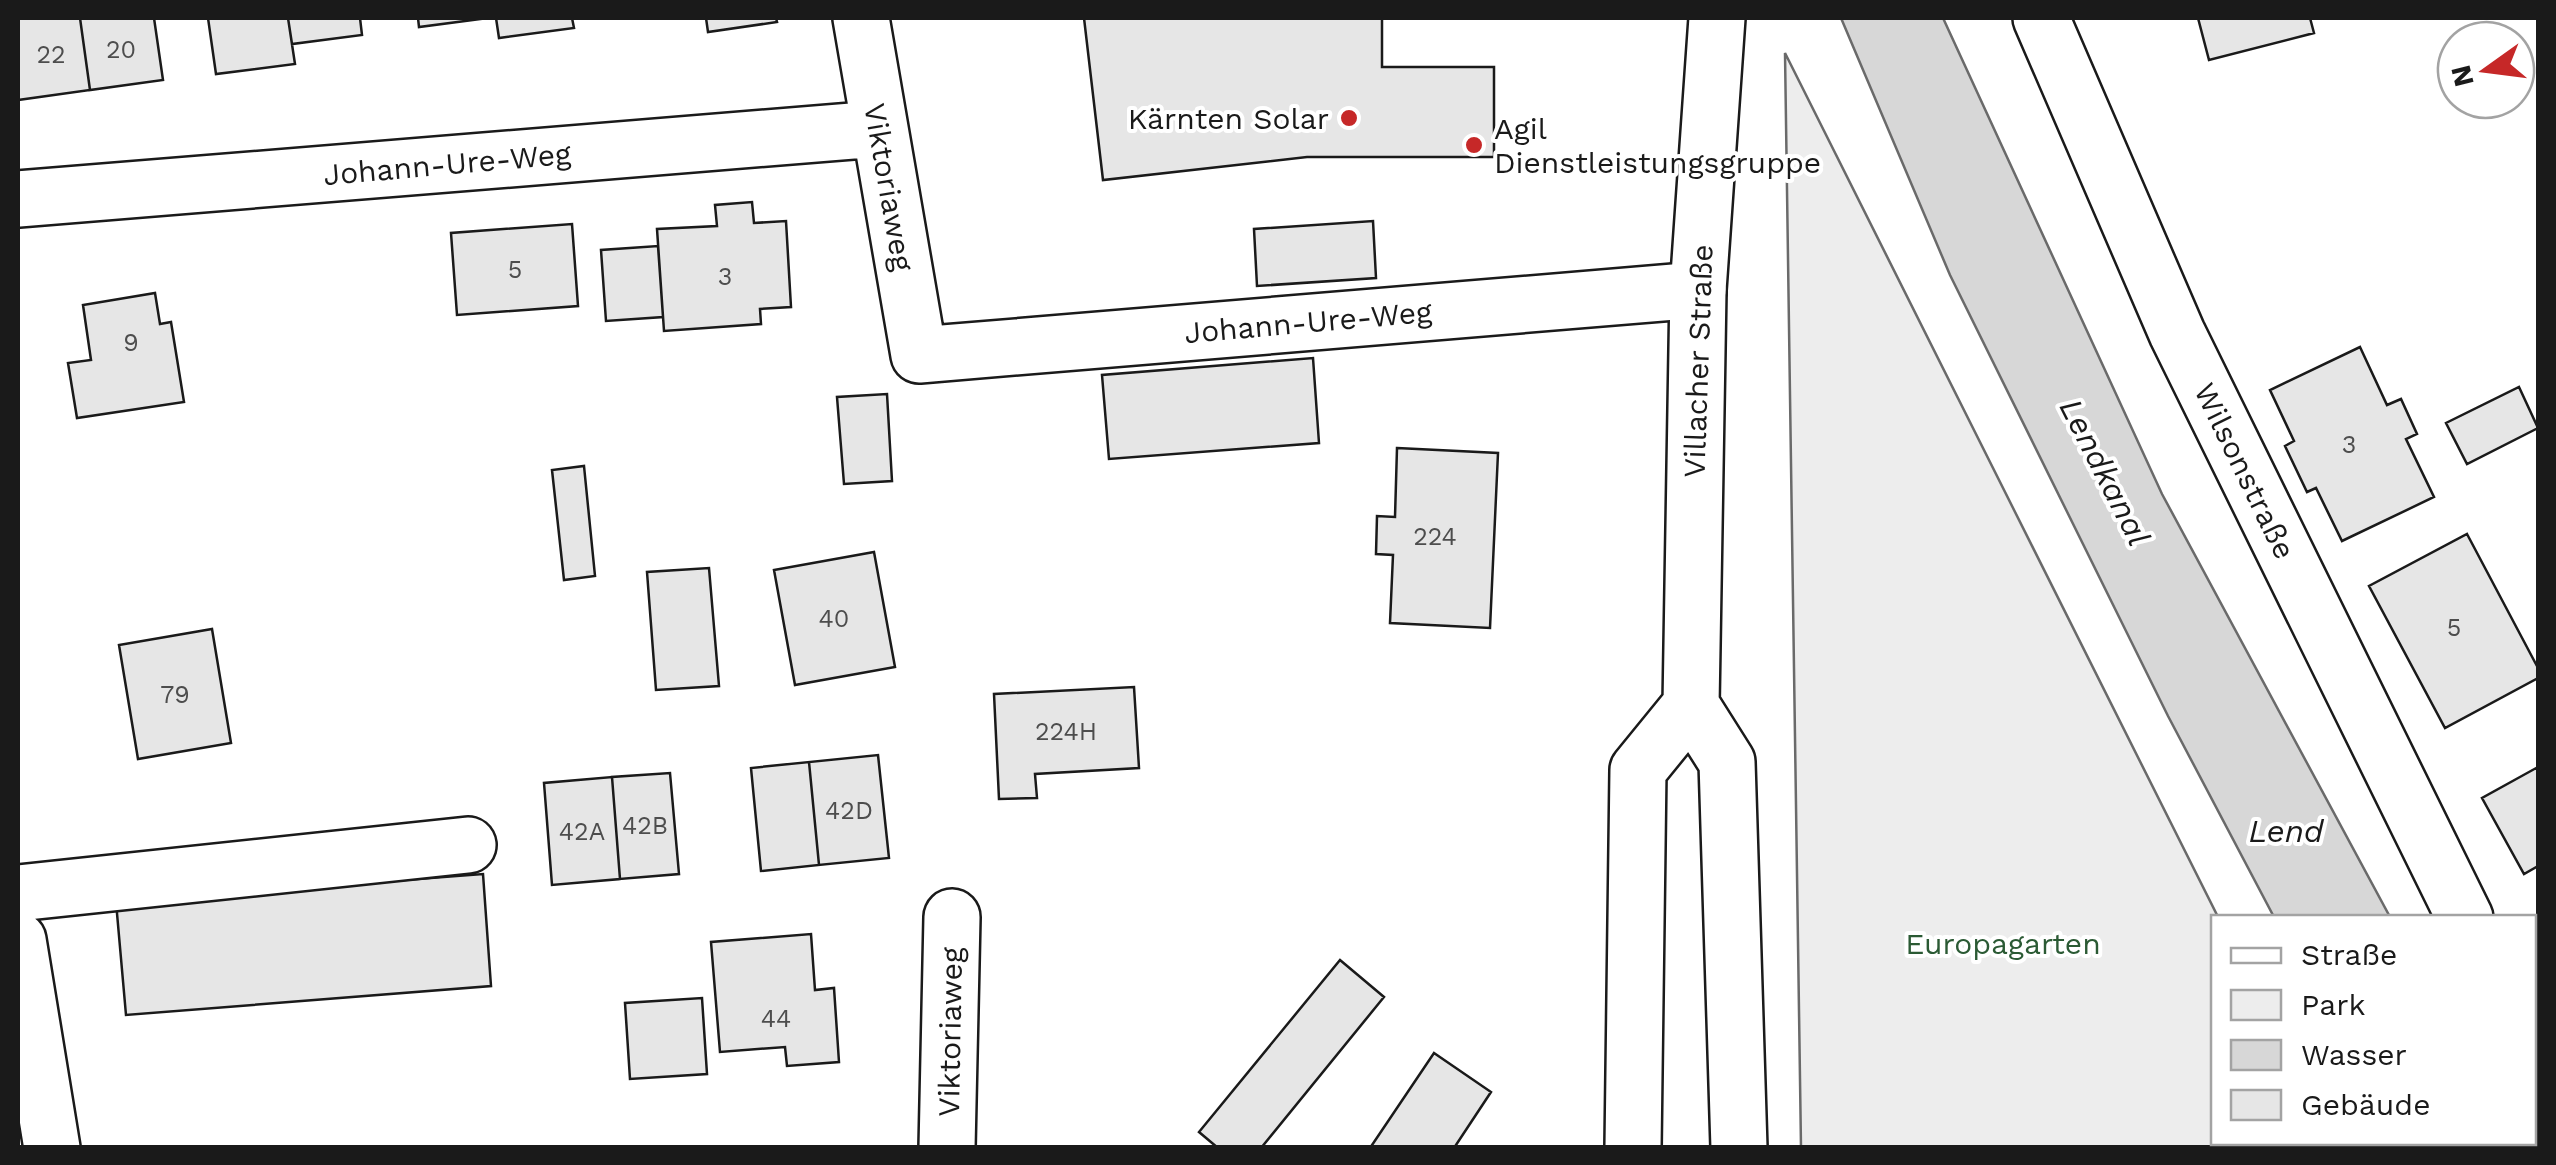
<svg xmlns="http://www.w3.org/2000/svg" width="2556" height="1165" font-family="'Work Sans',sans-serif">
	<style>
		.green { fill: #ededed; stroke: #6a6a6a; stroke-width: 2.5 }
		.water { fill: #d7d7d7; stroke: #6a6a6a; stroke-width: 2.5 }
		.building { fill: #e6e6e6; stroke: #1a1a1a; stroke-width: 2.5 }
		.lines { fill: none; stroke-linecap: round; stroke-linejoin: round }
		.minor-casing { stroke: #1a1a1a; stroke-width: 60 }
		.major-casing { stroke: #1a1a1a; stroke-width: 60 }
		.minor { stroke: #fff; stroke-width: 55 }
		.major { stroke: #fff; stroke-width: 55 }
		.poi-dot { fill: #c62828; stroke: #fff; stroke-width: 4 }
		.labels { text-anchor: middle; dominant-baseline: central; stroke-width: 8; stroke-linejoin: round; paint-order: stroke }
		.number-label { font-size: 25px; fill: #4d4d4d }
		.poi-label { font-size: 30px; fill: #1a1a1a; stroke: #fff; text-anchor: end }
		.street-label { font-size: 30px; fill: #1a1a1a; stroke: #fff }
		.park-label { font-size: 30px; fill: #2b5a34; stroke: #fff }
		.water-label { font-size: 32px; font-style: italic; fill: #1a1a1a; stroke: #fff }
	</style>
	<rect width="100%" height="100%" fill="#fff"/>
	<path class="green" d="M1785,53L2218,917L2214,918V1142H2331L2333,1147H1801Z"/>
	<path class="water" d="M1841,18H1943L2162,494L2390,917H2274L2168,716L1950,275Z
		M2511,1143L2513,1147L2396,1148L2393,1143Z"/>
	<path class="building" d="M18,18H80L90,90L18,100Z
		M80,18H154L163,80L90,90Z
		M208,18H288L295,64L216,74Z
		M288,18H360L362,35L292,44Z
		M418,18H488L419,27Z
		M496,18H572L574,28L499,38Z
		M706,18H776L777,22L708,32Z
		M1084,18H1382V67H1494V157H1307L1103,180Z
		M2198,18H2310L2314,33L2209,60Z
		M752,202L754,223L786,221L791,307L760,309L761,324L664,331L657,229L717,226L715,205Z
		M1373,221L1376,278L1257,286L1254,229Z
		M572,224L578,306L457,315L451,233Z
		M658,246L663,317L606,321L601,250Z
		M155,293L160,324L171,322L184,402L77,418L68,363L91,360L83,305Z
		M2360,347L2387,405L2401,399L2417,434L2406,439L2434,497L2342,541L2316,488L2307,492L2285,446L2294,441L2270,390Z
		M1313,358L1319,443L1109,459L1102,375Z
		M2519,387L2538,428L2467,464L2446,423Z
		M887,394L892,481L844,484L837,397Z
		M1397,448L1498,453L1490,628L1390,623L1393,555L1376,554L1377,516L1395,517Z
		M584,466L595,576L564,580L552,470Z
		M2467,534L2538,668V678L2445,728L2369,586Z
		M874,552L895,667L795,685L774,570Z
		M709,568L719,686L656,690L647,572Z
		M212,629L231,743L138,759L119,645Z
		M1134,687L1139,768L1035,774L1037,798L999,799L994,694Z
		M878,755L889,858L819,865L809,762Z
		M809,762L819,865L761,871L751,768Z
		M2538,767V866L2524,874L2482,798Z
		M670,773L679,874L620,879L612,777Z
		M612,777L620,879L552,885L544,783Z
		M483,874L491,986L126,1015L116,902Z
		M811,934L815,990L834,988L839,1062L787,1066L785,1047L720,1052L711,942Z
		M1340,960L1384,997L1261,1148H1218L1199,1132Z
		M702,998L707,1074L630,1079L625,1003Z
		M1434,1053L1491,1092L1454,1148H1370Z"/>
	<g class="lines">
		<defs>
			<path id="minor" d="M861,18L919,355L1698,290
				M2041,18L2177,333L2465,918
				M18,199L877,129
				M18,893L468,845
				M18,940L52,1148
				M2534,1045L2538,1054
				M947,1148L952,917"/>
			<path id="major" d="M1717,18L1698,290L1691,705L1727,762L1739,1148
				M1633,1148L1638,770L1691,705"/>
		</defs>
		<use href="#minor" class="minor-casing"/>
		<use href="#major" class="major-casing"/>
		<use href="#minor" class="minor"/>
		<use href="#major" class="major"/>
	</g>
	<g class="poi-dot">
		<circle cx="1349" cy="118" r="10"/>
		<circle cx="1474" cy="145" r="10"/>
	</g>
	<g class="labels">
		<g class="number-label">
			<text x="121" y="49">20</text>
			<text x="51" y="54">22</text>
			<text x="515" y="269">5</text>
			<text x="725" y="276">3</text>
			<text x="131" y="342">9</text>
			<text x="2349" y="444">3</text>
			<text x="1435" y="536">224</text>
			<text x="834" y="618">40</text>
			<text x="2454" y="627">5</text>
			<text x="175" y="694">79</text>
			<text x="1066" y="731">224H</text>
			<text x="849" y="810">42D</text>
			<text x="645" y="825">42B</text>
			<text x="582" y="831">42A</text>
			<text x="776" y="1018">44</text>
		</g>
		<g class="poi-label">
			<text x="1329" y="118">Kärnten Solar</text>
			<text x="1494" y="128" text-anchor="start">Agil<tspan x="1494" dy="34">Dienstleistungsgruppe</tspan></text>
		</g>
		<g class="street-label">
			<text transform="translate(447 164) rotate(-5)">Johann-Ure-Weg</text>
			<text transform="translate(889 187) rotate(80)">Viktoriaweg</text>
			<text transform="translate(1308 322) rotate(-5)">Johann-Ure-Weg</text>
			<text transform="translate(1698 361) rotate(-88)">Villacher Straße</text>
			<text transform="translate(2245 471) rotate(64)">Wilsonstraße</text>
			<text transform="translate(950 1032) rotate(-89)">Viktoriaweg</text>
		</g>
		<g class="park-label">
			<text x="2003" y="943">Europagarten</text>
		</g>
		<g class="water-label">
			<text transform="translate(2105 472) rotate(63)">Lendkanal</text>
			<text x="2286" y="831">Lend</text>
		</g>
	</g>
	<rect width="2556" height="1165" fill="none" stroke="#1a1a1a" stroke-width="40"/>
	<rect x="2211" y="915" width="325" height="230" fill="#ffffff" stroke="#a3a3a3" stroke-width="2.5"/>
	<rect x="2231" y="948" width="50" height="15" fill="#ffffff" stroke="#a3a3a3" stroke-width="2.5"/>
	<text x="2301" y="965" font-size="30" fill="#1a1a1a">Straße</text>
	<rect x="2231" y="990" width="50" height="30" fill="#ededed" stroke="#a3a3a3" stroke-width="2.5"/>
	<text x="2301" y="1015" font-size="30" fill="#1a1a1a">Park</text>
	<rect x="2231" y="1040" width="50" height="30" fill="#d7d7d7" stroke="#a3a3a3" stroke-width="2.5"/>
	<text x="2301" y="1065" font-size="30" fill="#1a1a1a">Wasser</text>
	<rect x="2231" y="1090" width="50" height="30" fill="#e6e6e6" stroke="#a3a3a3" stroke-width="2.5"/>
	<text x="2301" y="1115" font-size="30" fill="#1a1a1a">Gebäude</text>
	<g transform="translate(2486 70) rotate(256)"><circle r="48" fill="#ffffff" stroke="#a3a3a3" stroke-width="2.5"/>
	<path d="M0-8L18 38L0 25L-18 38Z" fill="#c62828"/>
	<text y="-15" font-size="28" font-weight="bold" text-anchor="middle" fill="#1a1a1a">N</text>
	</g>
</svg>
